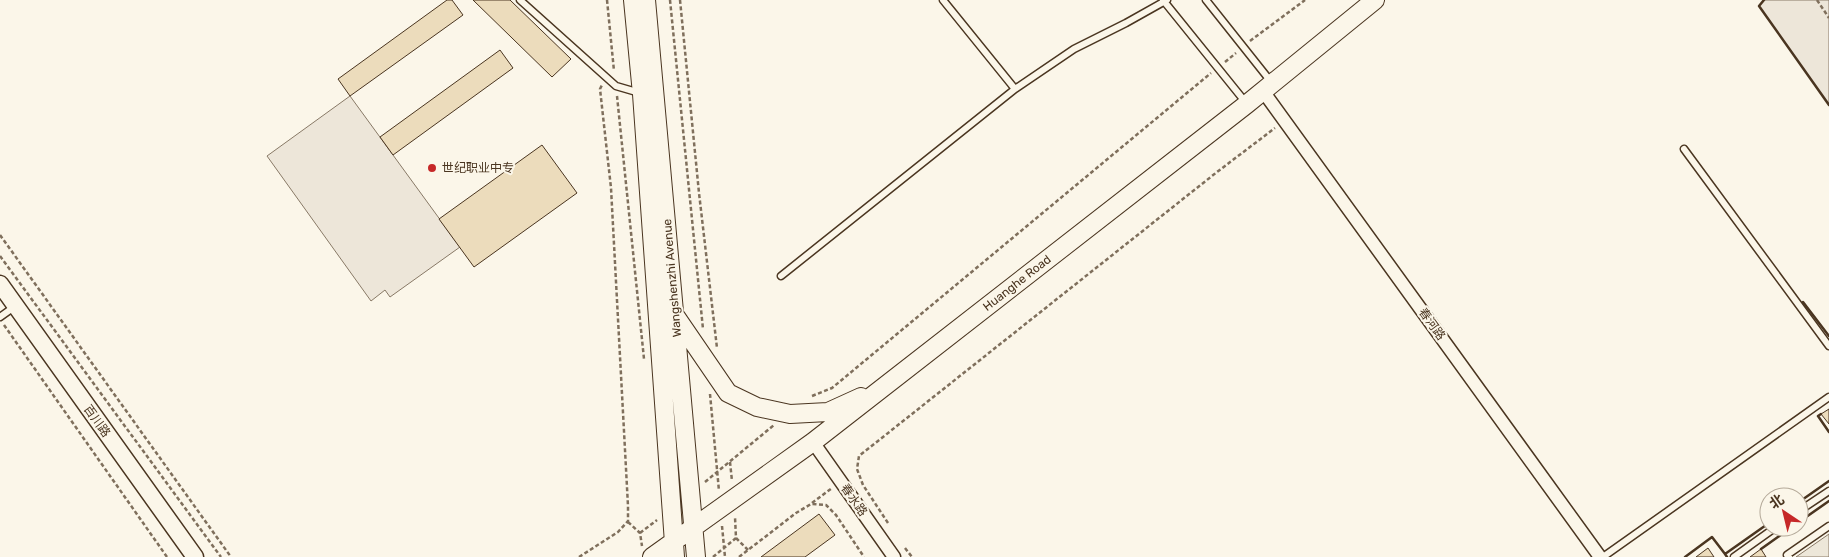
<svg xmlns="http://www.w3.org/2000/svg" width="1829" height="557" font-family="Rubik,'Noto Sans SC',sans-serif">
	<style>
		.green { fill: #ede6d9; stroke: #887966 }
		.parking { fill: #ede7d9; stroke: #887966 }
		.building { fill: #ecdcbc; stroke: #4a3520 }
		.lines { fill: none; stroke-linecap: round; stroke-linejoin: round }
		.service-casing { stroke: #4a3520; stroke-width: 9 }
		.minor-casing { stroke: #4a3520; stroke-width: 15 }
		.tertiary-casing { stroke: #4a3520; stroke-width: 19 }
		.secondary-casing { stroke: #4a3520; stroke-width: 20 }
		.path { stroke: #7f6f5c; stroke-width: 2.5; stroke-dasharray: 4 2.5; stroke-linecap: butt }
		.service { stroke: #fbf6e9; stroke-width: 6 }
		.minor { stroke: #fbf6e9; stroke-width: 12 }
		.tertiary { stroke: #fbf6e9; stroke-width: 16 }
		.secondary { stroke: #fbf6e9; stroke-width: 18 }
		.wall { stroke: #4a3520; stroke-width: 2.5 }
		.poi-dot { fill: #c62828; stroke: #fbf6e9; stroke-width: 2 }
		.labels { text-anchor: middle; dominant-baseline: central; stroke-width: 4; stroke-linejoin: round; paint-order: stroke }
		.poi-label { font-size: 12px; fill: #4a3520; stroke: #fbf6e9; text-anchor: start }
		.street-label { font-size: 12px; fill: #4a3520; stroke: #fbf6e9 }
	</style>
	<rect width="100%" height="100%" fill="#fbf6e9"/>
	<path class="green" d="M1764,0H1829V105L1759,6Z
		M350,96L460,247L390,297L385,290L371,301L267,156Z"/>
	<path class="parking" d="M1829,534V557H1796Z"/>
	<path class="building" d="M447,0H452L463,15L350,96L338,79Z
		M473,0H510L571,59L552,77Z
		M500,50L513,68L393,155L380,137Z
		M542,145L577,193L474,267L439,219Z
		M1829,409V424L1821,414Z
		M819,514L835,535L805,557H761Z
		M1708,548L1714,557H1696Z
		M1761,549L1766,557H1750Z"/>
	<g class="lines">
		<defs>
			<path id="service" d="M520,0L616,86L640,93
				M943,0L1015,89L1074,49L1126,23L1167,0
				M1163,0L1247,104
				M1206,0L1272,83
				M1684,149L1829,346
				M781,276L1015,89
				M0,317L14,307
				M1799,511L1829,491
				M1603,557L1829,397
				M1734,557L1776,527
				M1789,557L1787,555L1829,526"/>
			<path id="minor" d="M1263,91L1600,557
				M813,442L894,557"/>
			<path id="tertiary" d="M0,284L195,557"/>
			<path id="secondary" d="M633,0L642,94L675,557
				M646,0L696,557
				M676,317L728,393L757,407L790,414L828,412L861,397
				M652,557L813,442L1247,104L1375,0"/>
		</defs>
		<use href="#service" class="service-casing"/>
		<use href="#minor" class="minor-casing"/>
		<use href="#tertiary" class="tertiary-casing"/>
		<use href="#secondary" class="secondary-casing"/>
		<path class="path" d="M607,0L614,71
			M670,0L703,329
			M680,0L699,193L717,348
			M1817,0L1829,18
			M1250,41L1305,0
			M1225,62L1236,53
			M617,96L644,359
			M0,235L231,557
			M0,256L221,557
			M4,325L167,557
			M710,394L719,491
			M812,396L832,388L1211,73
			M730,462L732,481
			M705,482L774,425
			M812,503L832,488
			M628,522L640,533L642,546
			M888,523L863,485L857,469L859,456L1217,172L1275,128
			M722,526L725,557
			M640,533L657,520
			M736,538L748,550
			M905,548L912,557
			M579,557L618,532L628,521V506L611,188L600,89L602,85
			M713,557L736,538L735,517
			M739,557L796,513L811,504L826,505L836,515L864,557"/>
		<use href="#service" class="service"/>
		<use href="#minor" class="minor"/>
		<use href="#tertiary" class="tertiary"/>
		<use href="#secondary" class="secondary"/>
		<path class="wall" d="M1764,0L1759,6L1829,105
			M1803,302L1829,336
			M1821,414L1818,416L1829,432
			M1799,502L1829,481
			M1799,522L1829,501
			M1761,549L1792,527
			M1685,557L1712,537L1725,554
			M1727,557L1725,554L1769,523"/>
	</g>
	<circle class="poi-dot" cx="432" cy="168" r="5"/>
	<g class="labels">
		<g class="poi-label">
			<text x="442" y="168">世纪职业中专</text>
		</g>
		<g class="street-label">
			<text transform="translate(672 278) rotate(-95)">Wangshenzhi Avenue</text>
			<text transform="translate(1017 283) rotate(-38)">Huanghe Road</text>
			<text transform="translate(1432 324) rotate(54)">春河路</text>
			<text transform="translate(97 421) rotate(54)">百川路</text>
			<text transform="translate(854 500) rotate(55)">春水路</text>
		</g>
	</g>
	<g transform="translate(1784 512) rotate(325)"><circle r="24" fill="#fbf6e9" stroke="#b4a999"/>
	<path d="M0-4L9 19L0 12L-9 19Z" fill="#c62828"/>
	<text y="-8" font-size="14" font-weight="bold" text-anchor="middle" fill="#4a3520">北</text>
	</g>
</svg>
